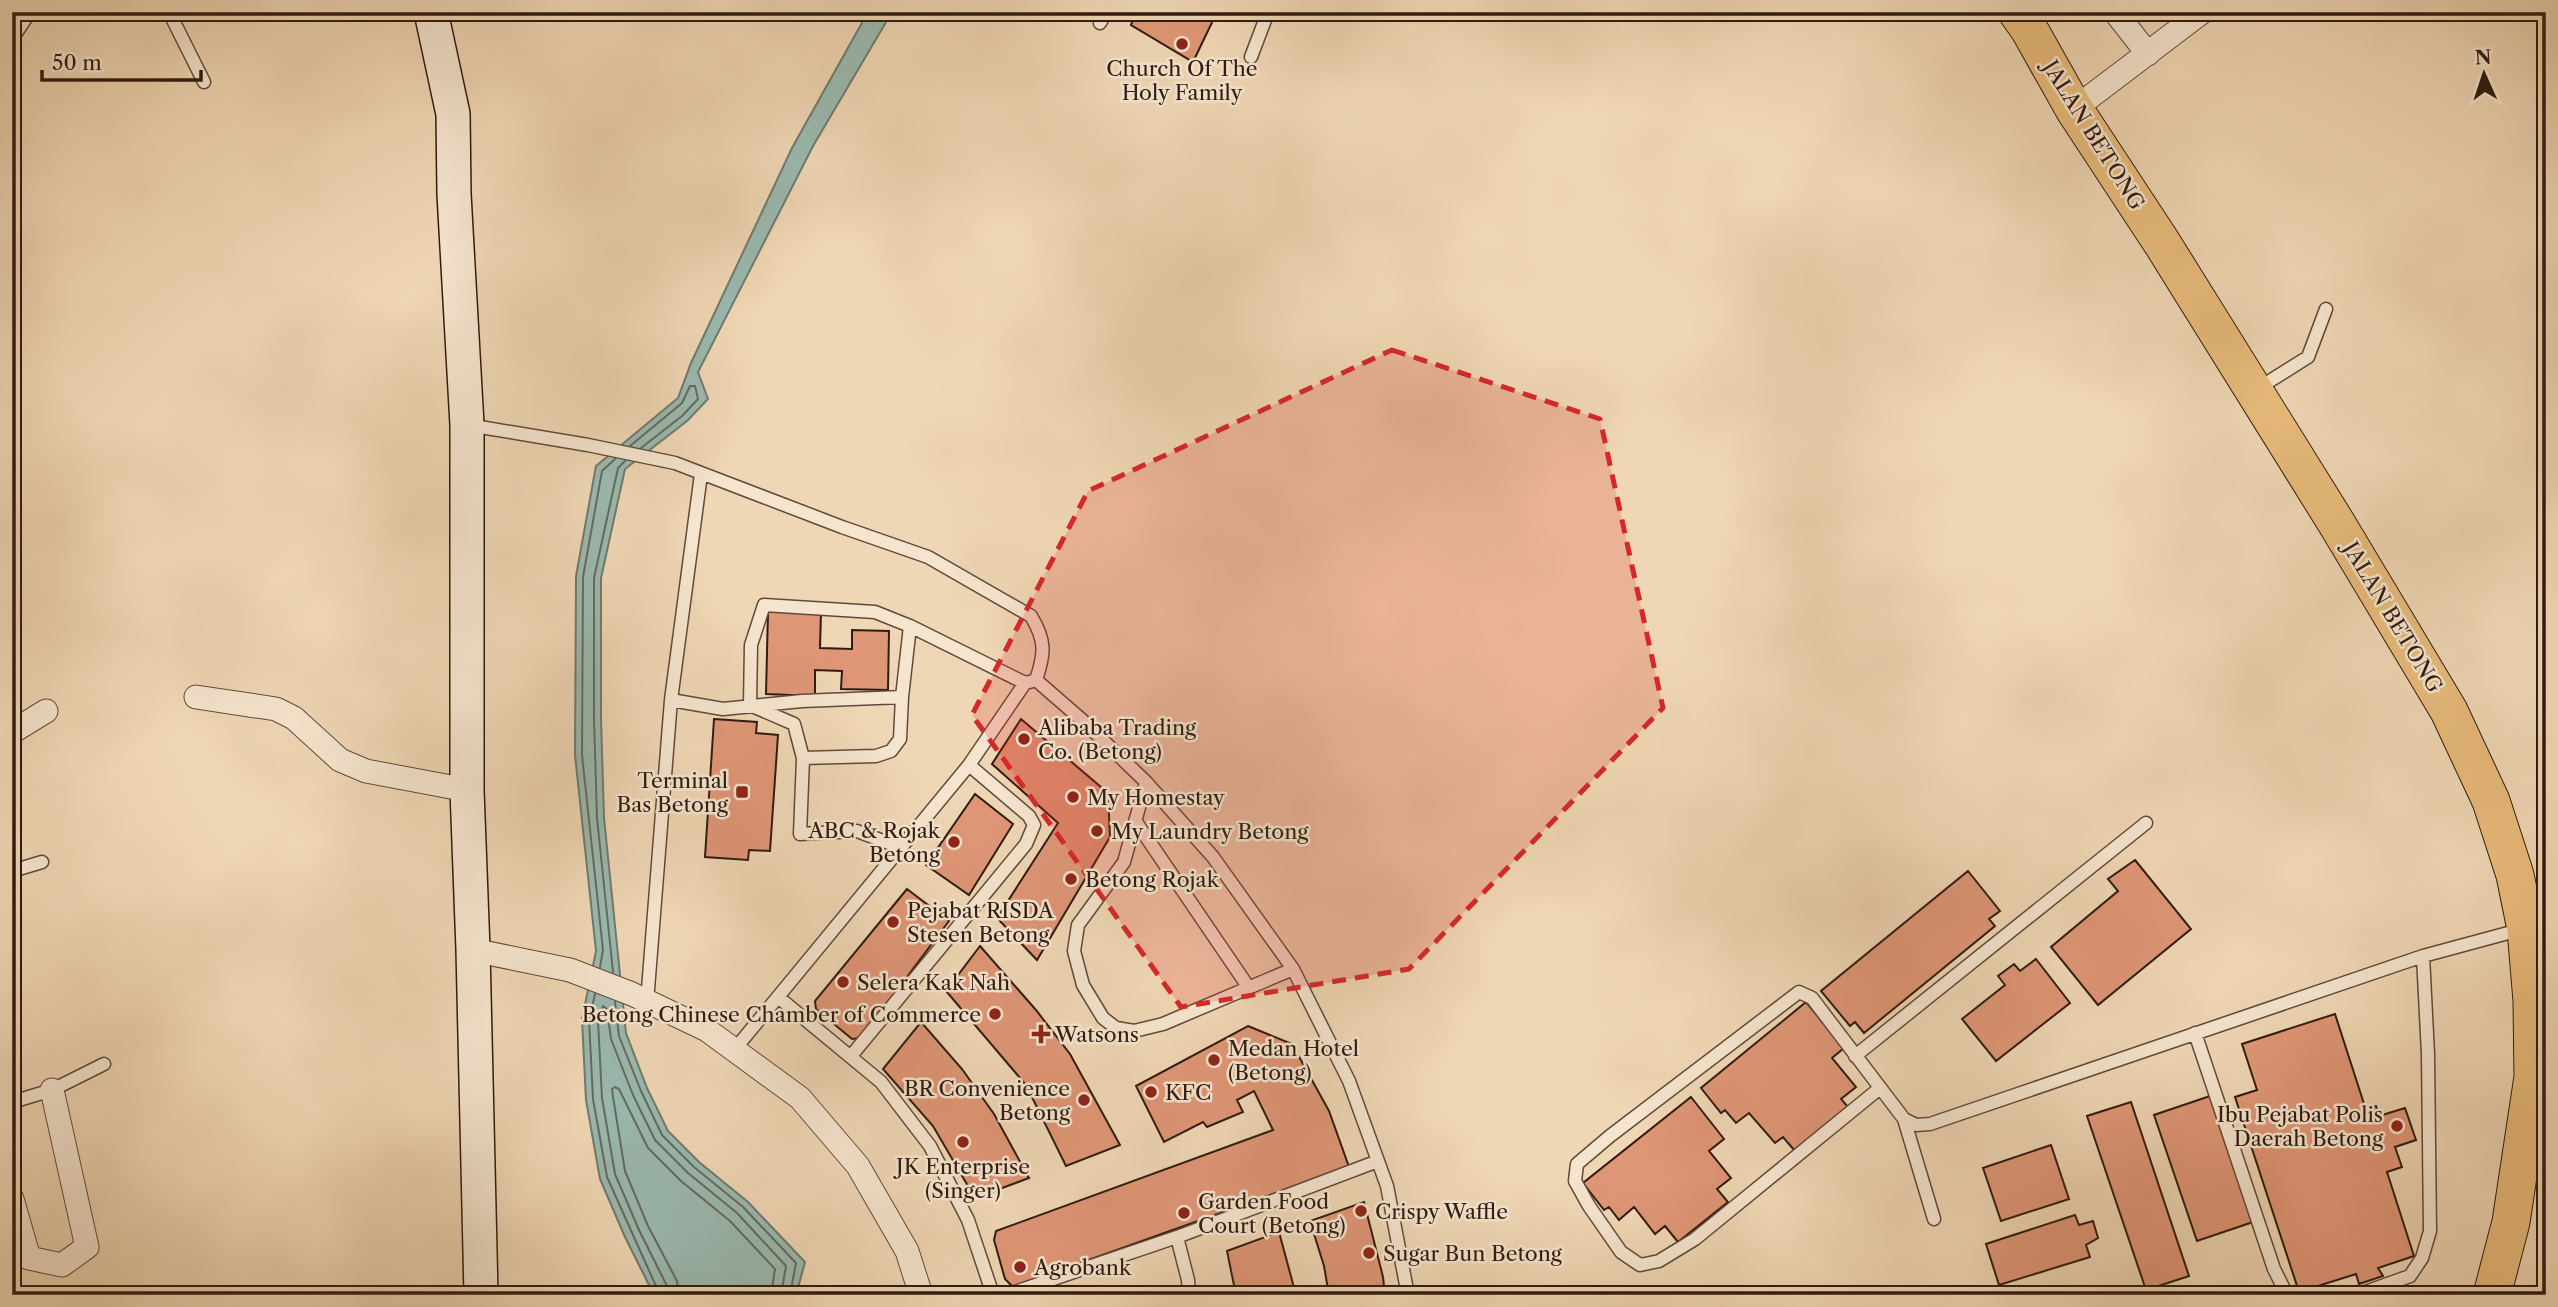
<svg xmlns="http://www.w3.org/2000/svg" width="2558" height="1307" font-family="'Libre Caslon Text',serif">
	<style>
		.water { fill: #9ab9af; stroke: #6f7a70; stroke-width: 2 }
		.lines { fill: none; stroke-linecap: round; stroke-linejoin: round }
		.shore { stroke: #646a60; stroke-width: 2 }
		.building { fill: #df9676; stroke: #2f1b11; stroke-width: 2 }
		.lane-casing { stroke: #5f4a3a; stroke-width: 15 }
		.street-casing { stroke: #5f4a3a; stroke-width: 25 }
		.secondary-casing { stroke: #2f1b11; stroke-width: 36 }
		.primary-casing { stroke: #2f1b11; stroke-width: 39 }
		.lane { stroke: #f5e4ce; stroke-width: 12 }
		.street { stroke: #f5e4ce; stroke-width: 23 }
		.secondary { stroke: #f5e4ce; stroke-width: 33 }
		.primary { stroke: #e8bb7a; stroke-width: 37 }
		.marked { fill: #d62828; fill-opacity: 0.2; stroke: #d62828; stroke-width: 5; stroke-dasharray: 14 9; stroke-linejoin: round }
		.poi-dot { fill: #8f2418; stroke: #f5e4ce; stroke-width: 2.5 }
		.labels { text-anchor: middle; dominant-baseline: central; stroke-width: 5; stroke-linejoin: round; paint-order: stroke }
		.poi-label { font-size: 21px; fill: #2f1b11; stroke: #f5e4ce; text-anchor: start }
		.street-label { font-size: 21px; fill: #2f1b11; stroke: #f5e4ce }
	</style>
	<rect width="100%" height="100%" fill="#efd6b4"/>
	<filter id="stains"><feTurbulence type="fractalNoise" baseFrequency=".00286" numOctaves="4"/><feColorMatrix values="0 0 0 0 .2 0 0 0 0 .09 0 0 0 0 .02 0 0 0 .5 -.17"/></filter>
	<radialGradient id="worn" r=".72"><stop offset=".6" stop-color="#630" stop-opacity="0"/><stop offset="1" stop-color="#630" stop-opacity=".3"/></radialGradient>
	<path class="water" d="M868,12H892L813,146L698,372L708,399L687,421L625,469L601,578V719L604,818L626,1033L647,1088L668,1131L699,1162L748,1202L805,1262L796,1295H654L625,1237L600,1179L586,1100L582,1019L596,951L575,755L576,576L596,466L678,398L691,363L792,148Z"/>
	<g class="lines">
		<path class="shore" d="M630,446L682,403L690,386H695L698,399L682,416L641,448
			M600,967L603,950L582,755L583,577L602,471L615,459
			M613,972L597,818L594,719V578L618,468L625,461
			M595,994L589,1020L593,1099L607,1177L660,1295
			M615,1002L619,1036L641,1091L662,1135L694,1167L743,1207L796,1263L790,1295
			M669,1295L667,1286L639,1230L615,1174L602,1098L598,1021L603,1006L607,1009L611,1039L633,1095L655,1140L688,1173L737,1213L786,1266L781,1295
			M679,1295L677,1281L648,1226L625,1171L613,1097L612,1089L615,1087L619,1089L648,1148L681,1181L730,1221L775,1269L771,1295"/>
	</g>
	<path class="building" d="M1136,12H1217L1193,62L1131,25Z
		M768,611L821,612L820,648L852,649V630L889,631L888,690L841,689L842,671L815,670V696L766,694Z
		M714,719L757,722L756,733L778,735L770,851L749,850L748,860L705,857Z
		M1021,719L1108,793L1110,837L1037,960L997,918L1058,823L992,764Z
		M975,794L1013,824L969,895L926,865Z
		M2135,860L2191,929L2098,1005L2051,947L2118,891L2108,879Z
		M1968,871L2000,911L1989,919L1995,926L1864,1033L1855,1022L1850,1026L1821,991Z
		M907,889L949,921L861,1038L852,1039L816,1009L815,1001Z
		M980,946L1036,1010L1070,1054L1120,1145L1066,1166L1026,1085L946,991Z
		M2036,959L2070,1003L1996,1061L1962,1019L2005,985L1998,976L2014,964L2020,971Z
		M1806,1002L1844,1048L1832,1058L1856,1087L1841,1099L1848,1107L1795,1151L1783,1137L1775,1143L1749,1113L1736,1123L1725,1110L1721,1113L1701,1088Z
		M2335,1014L2366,1110L2376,1106L2379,1116L2405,1108L2416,1140L2395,1147L2402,1167L2387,1172L2414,1256L2378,1268L2383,1276L2359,1284L2356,1274L2299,1292L2235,1097L2257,1090L2242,1044Z
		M921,1022L962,1069L994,1114L1029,1178L975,1198L933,1126L883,1069Z
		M1248,1026L1292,1044L1329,1111L1349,1167L1013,1287L1005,1279L994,1240L996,1231L1273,1130L1254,1091L1237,1100L1243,1112L1207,1127L1203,1122L1164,1142L1136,1086Z
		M2210,1096L2253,1222L2197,1241L2154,1115Z
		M1691,1097L1724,1139L1709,1151L1731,1178L1717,1189L1728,1202L1678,1242L1665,1226L1655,1234L1634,1207L1619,1220L1609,1207L1604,1210L1583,1183Z
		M2131,1102L2189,1276L2146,1290L2087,1116Z
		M2051,1145L2069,1199L2001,1221L1983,1168Z
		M1364,1202L1383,1277L1385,1295H1329L1324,1266L1310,1221Z
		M2075,1215L2079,1225L2093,1221L2098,1238L2086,1245L2090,1257L1999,1285L1986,1244Z
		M1279,1232L1296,1295H1236L1227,1251Z"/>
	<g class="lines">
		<defs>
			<path id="lane" d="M169,12L204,82
				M1100,23L1106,12
				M12,39L30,12
				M1251,57L1268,12
				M2257,389L2308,357L2326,309
				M468,425L588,445L675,463L842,527L928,557L1031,616C1046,641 1045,653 1036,680L1082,720L1146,782L1213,857L1293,969L1349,1081L1387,1186L1408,1295
				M671,700L723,709L802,701L902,697L910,626
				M803,758L876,756L891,751L900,739L902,697
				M1146,782L1124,862L1078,925L1074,951L1083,985L1103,1018L1116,1028L1134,1031L1163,1024L1293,969
				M1136,822L1249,988
				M899,847L857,831L800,834L803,758L794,724L750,705L751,645L764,605L875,612L910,626L1025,683
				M12,871L42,862
				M778,997L881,1082L930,1146L968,1220L993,1295
				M647,1002L671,700L701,474
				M2195,1033L2274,1269L2287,1295
				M735,1049L969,765L1025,683L1033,681
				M851,1056L1026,844L1034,825L1029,816L969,765
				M1855,1056L2146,823
				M1880,1088L1695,1239L1659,1261L1640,1265L1621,1252L1589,1206L1575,1181L1577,1164L1610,1136L1799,992L1812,998L1904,1119L1916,1125L1930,1124L2423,956L2523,929
				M12,1102L52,1090L104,1064
				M1904,1119L1934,1219
				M1177,1237L1378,1161
				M1006,1295L1177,1237L1188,1280L1189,1295
				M2357,1295L2410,1276L2422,1258L2430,1231L2428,1054L2423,956"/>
			<path id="street" d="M2115,12L2148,54
				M2074,109L2202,12
				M196,697L276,709L294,718L340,760L366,771L467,790
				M12,732L46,711
				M473,950L570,970L632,994L707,1030L800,1098L858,1166L907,1251L921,1295
				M12,1199L29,1258L62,1265L87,1247L52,1090"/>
			<path id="secondary" d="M431,12L453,114L454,194L467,425V790L473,950L481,1295"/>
			<path id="primary" d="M2017,12L2029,29L2074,109L2162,243L2337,524L2449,711L2491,801L2515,875L2526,929L2532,1001L2533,1077L2511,1222L2492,1295"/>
		</defs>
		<use href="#lane" class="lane-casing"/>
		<use href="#street" class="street-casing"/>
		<use href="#secondary" class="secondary-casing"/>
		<use href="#primary" class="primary-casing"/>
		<use href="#lane" class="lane"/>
		<use href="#street" class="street"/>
		<use href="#secondary" class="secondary"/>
		<use href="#primary" class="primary"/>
	</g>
	<path class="marked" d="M1392,350L1600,419L1663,708L1409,969L1181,1007L972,715L1088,491Z"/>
	<g class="poi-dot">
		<circle cx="1182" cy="44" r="7"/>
		<circle cx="1024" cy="739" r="7"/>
		<rect x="735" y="785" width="14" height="14" rx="3.5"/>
		<circle cx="1073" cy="797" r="7"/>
		<circle cx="1097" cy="831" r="7"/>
		<circle cx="954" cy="842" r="7"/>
		<circle cx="1071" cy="879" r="7"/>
		<circle cx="893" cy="922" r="7"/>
		<circle cx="843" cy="982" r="7"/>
		<circle cx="995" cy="1014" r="7"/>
		<path d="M1037.5 1023.5h7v7h7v7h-7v7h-7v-7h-7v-7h7z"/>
		<circle cx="1214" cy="1060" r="7"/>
		<circle cx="1151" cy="1092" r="7"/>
		<circle cx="1084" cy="1100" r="7"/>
		<circle cx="2397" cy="1126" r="7"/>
		<circle cx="963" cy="1142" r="7"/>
		<circle cx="1361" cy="1211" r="7"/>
		<circle cx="1184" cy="1213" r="7"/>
		<circle cx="1369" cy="1253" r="7"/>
		<circle cx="1020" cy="1267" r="7"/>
	</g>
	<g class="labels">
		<g class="poi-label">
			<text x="1182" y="68" text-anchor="middle">Church Of The<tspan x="1182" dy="24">Holy Family</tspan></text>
			<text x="1038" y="727">Alibaba Trading<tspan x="1038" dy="24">Co. (Betong)</tspan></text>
			<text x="728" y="780" text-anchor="end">Terminal<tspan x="728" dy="24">Bas Betong</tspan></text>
			<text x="1087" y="797">My Homestay</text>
			<text x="940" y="830" text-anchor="end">ABC &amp; Rojak<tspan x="940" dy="24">Betong</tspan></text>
			<text x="1111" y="831">My Laundry Betong</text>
			<text x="1085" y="879">Betong Rojak</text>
			<text x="907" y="910">Pejabat RISDA<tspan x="907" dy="24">Stesen Betong</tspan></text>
			<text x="857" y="982">Selera Kak Nah</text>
			<text x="981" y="1014" text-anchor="end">Betong Chinese Chamber of Commerce</text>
			<text x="1055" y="1034">Watsons</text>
			<text x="1228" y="1048">Medan Hotel<tspan x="1228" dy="24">(Betong)</tspan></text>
			<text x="1070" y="1088" text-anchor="end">BR Convenience<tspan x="1070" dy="24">Betong</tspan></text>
			<text x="1165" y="1092">KFC</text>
			<text x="2383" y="1114" text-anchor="end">Ibu Pejabat Polis<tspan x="2383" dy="24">Daerah Betong</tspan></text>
			<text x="963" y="1166" text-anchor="middle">JK Enterprise<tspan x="963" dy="24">(Singer)</tspan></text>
			<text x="1198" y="1201">Garden Food<tspan x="1198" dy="24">Court (Betong)</tspan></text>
			<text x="1375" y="1211">Crispy Waffle</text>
			<text x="1383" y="1253">Sugar Bun Betong</text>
			<text x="1034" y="1267">Agrobank</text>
		</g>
		<g class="street-label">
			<text transform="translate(2094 135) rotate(58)">JALAN BETONG</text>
			<text transform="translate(2393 617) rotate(59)">JALAN BETONG</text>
		</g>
	</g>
	<rect width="2558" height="1307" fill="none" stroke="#efd6b4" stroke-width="42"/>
	<rect x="14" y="14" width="2530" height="1279" fill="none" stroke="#2f1b11" stroke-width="3.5"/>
	<rect x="21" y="21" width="2516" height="1265" fill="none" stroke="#2f1b11" stroke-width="2"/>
	<g transform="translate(2484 74) rotate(357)" stroke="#f5e4ce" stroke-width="5" paint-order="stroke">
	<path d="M0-5L12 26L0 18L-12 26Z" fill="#2f1b11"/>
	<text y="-10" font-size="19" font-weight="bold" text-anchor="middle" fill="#2f1b11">N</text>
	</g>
	<path d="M42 70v10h159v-10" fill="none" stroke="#2f1b11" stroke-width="3.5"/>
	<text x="52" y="70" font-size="21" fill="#2f1b11" stroke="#f5e4ce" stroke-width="5" paint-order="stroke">50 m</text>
	<rect width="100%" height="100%" filter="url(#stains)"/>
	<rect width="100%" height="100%" fill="url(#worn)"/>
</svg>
